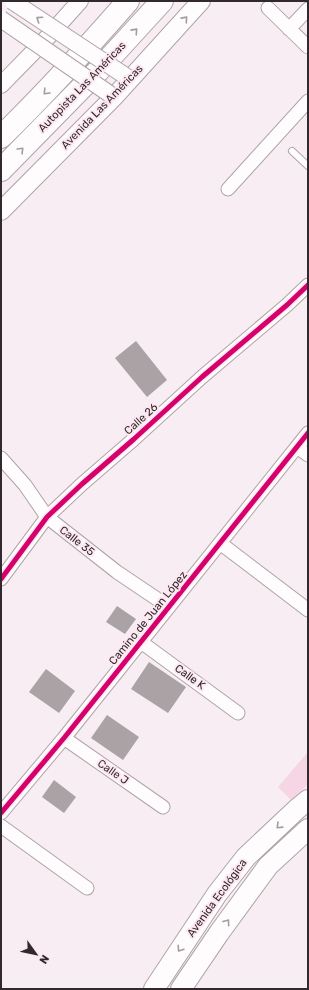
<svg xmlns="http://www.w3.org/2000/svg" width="309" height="990" font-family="Rubik,sans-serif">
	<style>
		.green { fill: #f6d5e4 }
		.building { fill: #aaa2a5 }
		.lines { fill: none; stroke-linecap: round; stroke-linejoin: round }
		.service-casing { stroke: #ada4a8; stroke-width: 8 }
		.minor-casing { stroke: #ada4a8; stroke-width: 15 }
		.tertiary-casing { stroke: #ada4a8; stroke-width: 18 }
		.secondary-casing { stroke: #ada4a8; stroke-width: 20 }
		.primary-casing { stroke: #ada4a8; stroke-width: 22 }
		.motorway-casing { stroke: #ada4a8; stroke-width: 24 }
		.service { stroke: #fefcfd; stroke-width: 6 }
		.minor { stroke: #fefcfd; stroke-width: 13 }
		.tertiary { stroke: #fefcfd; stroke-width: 16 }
		.secondary { stroke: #fefcfd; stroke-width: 18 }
		.primary { stroke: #fefcfd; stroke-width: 20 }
		.motorway { stroke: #fefcfd; stroke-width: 22 }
		.tertiary-bridge-casing { stroke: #ada4a8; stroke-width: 18; stroke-linecap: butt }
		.tertiary-bridge { stroke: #fefcfd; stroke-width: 16 }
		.cycleway-casing { stroke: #fde8f1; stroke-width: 8 }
		.cycleway { stroke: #d6006c; stroke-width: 5 }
		.oneway { stroke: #a29d9f }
		.labels { text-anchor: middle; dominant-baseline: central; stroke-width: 4; stroke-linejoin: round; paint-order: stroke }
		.street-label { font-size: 11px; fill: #31292d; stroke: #fde8f1 }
	</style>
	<rect width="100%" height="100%" fill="#f8edf2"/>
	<path class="green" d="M308,752V784L292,801L278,787Z"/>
	<path class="building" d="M136,341L167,380L147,397L115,358Z
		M117,606L136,619L125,634L106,622Z
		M149,662L186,687L168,713L131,689Z
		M46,669L75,691L59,713L29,692Z
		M107,715L139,737L123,760L91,738Z
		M54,780L76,797L64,813L42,797Z"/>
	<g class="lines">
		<defs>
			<path id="service" d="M292,151L308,166"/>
			<path id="minor" d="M268,8L308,47
				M289,29L308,9
				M228,189L308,101
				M297,447L308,455
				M1,458L25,485L47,517L117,572L169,607
				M220,543L308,610
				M1,579L47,517L82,484L134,439L202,377L287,305L308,285
				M141,642L238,713
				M64,738L163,807
				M1,813L64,738L308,433
				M1,826L87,888"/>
			<path id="tertiary" d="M1,85L45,40L80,1"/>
			<path id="secondary" d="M1,211L114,97L201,1"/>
			<path id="primary" d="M154,989L217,894L246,857L297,809L308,800
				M181,989L219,933L268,866L308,829"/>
			<path id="motorway" d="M1,137C46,93 87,48 128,1
				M1,170L98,71L162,1"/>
		</defs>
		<use href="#service" class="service-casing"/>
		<use href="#minor" class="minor-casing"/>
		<use href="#tertiary" class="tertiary-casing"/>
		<use href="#secondary" class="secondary-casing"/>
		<use href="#primary" class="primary-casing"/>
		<use href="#motorway" class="motorway-casing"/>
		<use href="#service" class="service"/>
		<use href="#minor" class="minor"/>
		<use href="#tertiary" class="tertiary"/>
		<use href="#secondary" class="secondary"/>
		<use href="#primary" class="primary"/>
		<use href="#motorway" class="motorway"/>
		<defs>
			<path id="tertiary-bridge" d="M12,1L130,79
				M1,19L114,97"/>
		</defs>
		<use href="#tertiary-bridge" class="tertiary-bridge-casing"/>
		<use href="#tertiary-bridge" class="tertiary-bridge"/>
		<defs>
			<path id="cycleway" d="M1,579L47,517L82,484L134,439L202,377L287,305L308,285
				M1,813L64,738L308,433"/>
		</defs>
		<use href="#cycleway" class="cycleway-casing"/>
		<use href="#cycleway" class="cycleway"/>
	</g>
	<defs><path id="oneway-chevron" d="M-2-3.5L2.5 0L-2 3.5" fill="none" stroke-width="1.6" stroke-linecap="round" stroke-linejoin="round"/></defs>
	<g class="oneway">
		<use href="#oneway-chevron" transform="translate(39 19) rotate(-146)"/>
		<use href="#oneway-chevron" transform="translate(185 19) rotate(-48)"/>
		<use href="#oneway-chevron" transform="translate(135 31) rotate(-48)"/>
		<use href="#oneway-chevron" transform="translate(46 92) rotate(133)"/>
		<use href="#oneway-chevron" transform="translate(21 150) rotate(-45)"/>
		<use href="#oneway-chevron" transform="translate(279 826) rotate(136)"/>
		<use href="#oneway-chevron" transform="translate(227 922) rotate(-54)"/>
		<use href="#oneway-chevron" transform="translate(180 949) rotate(123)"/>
	</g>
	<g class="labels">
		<g class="street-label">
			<text transform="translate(82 87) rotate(-46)">Autopista Las Américas</text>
			<text transform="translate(102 107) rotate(-46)">Avenida Las Américas</text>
			<text transform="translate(141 419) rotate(-42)">Calle 26</text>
			<text transform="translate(77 541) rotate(38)">Calle 35</text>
			<text transform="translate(148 618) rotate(-51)">Camino de Juan López</text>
			<text transform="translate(190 677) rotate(36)">Calle K</text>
			<text transform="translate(113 772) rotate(35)">Calle J</text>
			<text transform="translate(217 898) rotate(-54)">Avenida Ecológica</text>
		</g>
	</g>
	<rect width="309" height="990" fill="none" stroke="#31292d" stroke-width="4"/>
	<g transform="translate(36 954) rotate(123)" stroke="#fde8f1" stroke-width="3" paint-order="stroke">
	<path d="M0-3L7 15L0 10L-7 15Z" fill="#31292d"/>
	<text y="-6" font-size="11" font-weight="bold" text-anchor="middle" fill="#31292d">N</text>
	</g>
</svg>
